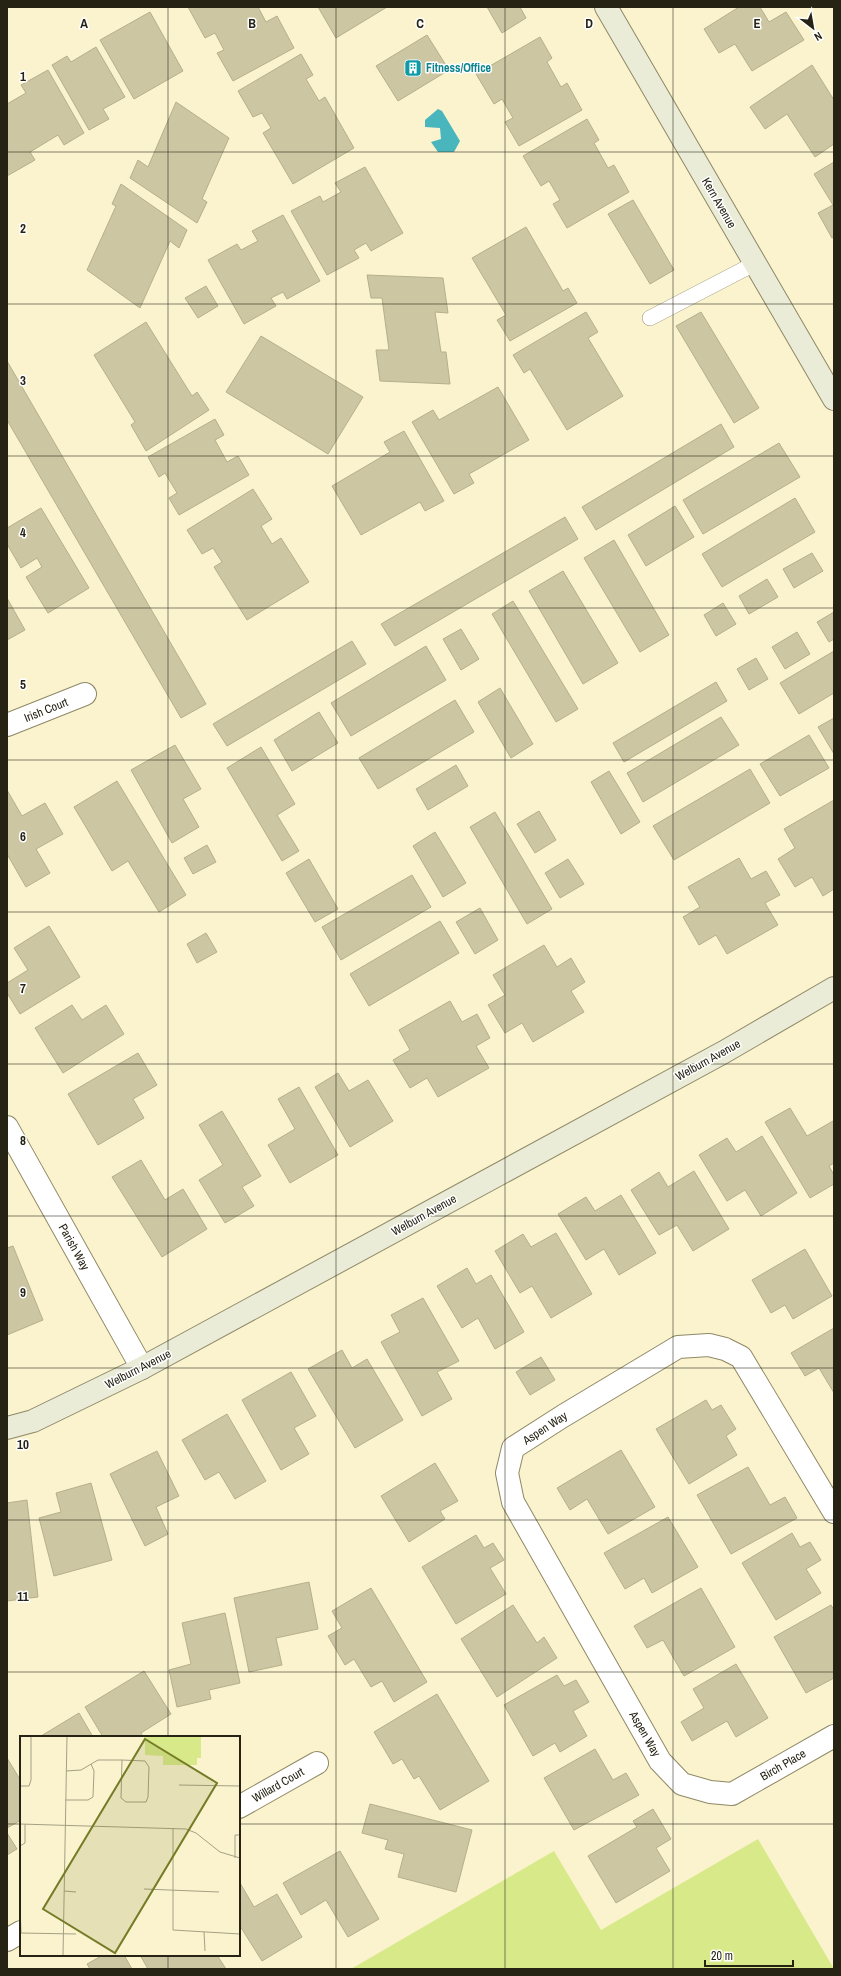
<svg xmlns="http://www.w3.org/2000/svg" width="841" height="1976" font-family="'Archivo Narrow',sans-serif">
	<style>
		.green { fill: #d8e989 }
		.water { fill: #49b6bd }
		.building { fill: #cdc6a2; stroke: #b6af8b }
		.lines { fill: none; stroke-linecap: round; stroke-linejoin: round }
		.lane-casing { stroke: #8f8866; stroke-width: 16 }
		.street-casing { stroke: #8f8866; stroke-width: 24 }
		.secondary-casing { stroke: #8f8866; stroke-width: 24 }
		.lane { stroke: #fff; stroke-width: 15 }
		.street { stroke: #fff; stroke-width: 22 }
		.secondary { stroke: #eaecd7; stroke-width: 22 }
		.grid { fill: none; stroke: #262315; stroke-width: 1; stroke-opacity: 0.55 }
		.labels { text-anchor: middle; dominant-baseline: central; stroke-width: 3; stroke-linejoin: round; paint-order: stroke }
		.culture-label { font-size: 12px; font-weight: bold; fill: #0d838f; stroke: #fff; text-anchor: start }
		.street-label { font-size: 12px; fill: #262315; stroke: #fff }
		.inset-road { fill: none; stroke: #a5a084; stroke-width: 1 }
		.view { fill: #757c26; fill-opacity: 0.15; stroke: #757c26; stroke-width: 2 }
		.inset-edge { fill: none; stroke: #262315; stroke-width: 2 }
		.grid-label { font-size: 13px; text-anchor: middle; font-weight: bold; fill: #262315; stroke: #fff; stroke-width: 3; stroke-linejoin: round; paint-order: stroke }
	</style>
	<rect width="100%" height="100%" fill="#faf3ce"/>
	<path class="green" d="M758,1839L834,1969H351L554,1851L601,1930Z"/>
	<path class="water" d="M438,109L442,111L460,141L454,152H438L431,142L441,139L440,128L425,127V120Z"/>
	<path class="building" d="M188,7H258L266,22L277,16L294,48L233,81L217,53L224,50L215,33L205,38Z
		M318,7H387L336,38Z
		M487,7H520L526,18L502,33Z
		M739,7H760L769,22L786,12L804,40L752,71L735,44L719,53L704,29Z
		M150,12L183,71L134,99L100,40Z
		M427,35L449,70L398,101L376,66Z
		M540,37L552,58L547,62L561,87L567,83L582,110L519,146L505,122L513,118L502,99L494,104L476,74Z
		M96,47L125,97L103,109L109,119L89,130L52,65L67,56L71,62Z
		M301,54L313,75L306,79L319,101L325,97L354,148L293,184L263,133L271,128L262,113L253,117L238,91Z
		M812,65L834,100V144L815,157L787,114L765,129L750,107Z
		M48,70L84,133L64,145L58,135L30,152L35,160L7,176V104L26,93L21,85Z
		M176,102L229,138L202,199L207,202L197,223L130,178L138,160L148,167Z
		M587,119L599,140L594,143L608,168L614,165L629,192L567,228L553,204L560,200L549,181L541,186L523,156Z
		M834,162V237L832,238L818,213L833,205L814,174Z
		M365,167L403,233L371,251L366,243L354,250L359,258L327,275L291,211L320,196L323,202L341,192L335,183Z
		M121,184L187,230L179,248L170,241L140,308L87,270L116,206L112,204Z
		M633,200L674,270L650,284L608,214Z
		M283,215L320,281L287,299L283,292L271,298L276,306L244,324L208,260L237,244L241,250L258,241L252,231Z
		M526,227L563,291L568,288L577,303L510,341L497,320L506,315L472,258Z
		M367,275L443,278L448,313L435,312L441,352H446L450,384L380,381L376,350H389L382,298H371Z
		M206,286L218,306L198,318L185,298Z
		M586,312L598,332L588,338L623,396L567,430L530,369L524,373L513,355Z
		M701,312L759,408L734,423L676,326Z
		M146,322L192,396L197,392L209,410L146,451L131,425L135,422L94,355Z
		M261,336L363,397L328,454L226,392Z
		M7,361L206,704L181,718L7,420Z
		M498,387L529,440L469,474L474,483L454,494L412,422L433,410L439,420Z
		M215,419L224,435L215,440L227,462L238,456L249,475L179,515L169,498L177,493L165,473L159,477L148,457Z
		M721,424L734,447L596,530L582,507Z
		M404,431L444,501L425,511L420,502L361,535L332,486L390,452L384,442Z
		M779,443L800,477L703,534L683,500Z
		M253,489L272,519L261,526L272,544L281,538L309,582L247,620L214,567L222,562L213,548L202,554L187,530Z
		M795,498L815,532L722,587L702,554Z
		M675,506L694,537L646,566L628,535Z
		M41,508L89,588L48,613L26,577L42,567L37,558L21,568L7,544V528Z
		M565,517L578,539L395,646L381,624Z
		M614,540L669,635L640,652L584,558Z
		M812,553L823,571L794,588L783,569Z
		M563,571L618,663L583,684L529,591Z
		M767,579L778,597L749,614L739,596Z
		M7,598L25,630L7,640Z
		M513,601L578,709L556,722L492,614Z
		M723,603L736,624L716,636L704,615Z
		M834,612V639L829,642L817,622Z
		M461,629L479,659L461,670L443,639Z
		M797,632L810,654L785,669L772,647Z
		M352,641L366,664L227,746L213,724Z
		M426,646L446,680L351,736L331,703Z
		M834,651V693L799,714L780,683Z
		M756,658L768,679L749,690L737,669Z
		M716,682L727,701L624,762L613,743Z
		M500,688L533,744L511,758L478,702Z
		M455,700L474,732L378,789L359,758Z
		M319,712L338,743L292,771L274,740Z
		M721,717L739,745L643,802L627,773Z
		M834,718V754L818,727Z
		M809,735L829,768L780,796L760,764Z
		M175,745L201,789L183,799L199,827L172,843L131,770Z
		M261,747L295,804L277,815L299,851L282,861L227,768Z
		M456,765L468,786L428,810L416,789Z
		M750,769L770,803L674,860L653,826Z
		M609,771L640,822L621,834L591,782Z
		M117,781L186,895L159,912L128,861L112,871L74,807Z
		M7,790L22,816L45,803L63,834L36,849L50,873L26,887L7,854Z
		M834,800V889L823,896L812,877L795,887L778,859L795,848L784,829Z
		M539,811L556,840L535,853L517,824Z
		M495,812L552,909L527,924L470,827Z
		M435,832L466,883L443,897L413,846Z
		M207,845L216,862L193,874L184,858Z
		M739,858L751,879L766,871L780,895L765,903L778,925L727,954L716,935L699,945L683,917L700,907L688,887Z
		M309,859L338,909L315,922L286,873Z
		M568,859L584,884L560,898L545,873Z
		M412,875L431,907L341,960L322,927Z
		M480,908L498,940L475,954L456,922Z
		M440,921L459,953L369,1006L350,974Z
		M49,926L80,977L20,1014L7,993V983L28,970L14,948Z
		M206,933L217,952L197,963L187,944Z
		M544,945L557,967L571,958L585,982L571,991L584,1012L533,1042L522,1023L505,1033L488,1005L505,995L493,975Z
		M450,1001L462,1022L477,1014L490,1038L476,1046L489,1068L438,1097L427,1078L410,1088L393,1060L410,1050L399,1030Z
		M72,1005L82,1020L106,1005L124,1034L63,1073L35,1028Z
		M138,1053L157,1085L133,1099L144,1118L98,1145L68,1094Z
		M338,1073L349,1091L368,1080L393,1121L350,1147L315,1087Z
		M299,1087L338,1155L290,1183L268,1145L295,1129L278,1099Z
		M790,1108L807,1136L833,1121L834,1123V1163L829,1166L834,1175V1184L810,1198L765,1122Z
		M222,1111L261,1176L242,1187L254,1206L225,1223L199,1180L223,1165L199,1125Z
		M762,1136L797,1193L761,1216L745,1190L727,1201L699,1155L727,1138L736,1152Z
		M141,1160L165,1200L183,1189L207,1229L162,1257L112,1177Z
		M694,1171L729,1229L693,1251L677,1225L659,1235L631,1190L659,1172L668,1187Z
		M621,1195L656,1253L619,1275L604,1249L586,1260L558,1214L586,1197L595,1211Z
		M556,1233L592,1294L551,1318L532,1286L520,1293L495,1251L523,1234L531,1247Z
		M13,1246L43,1320L7,1335V1248Z
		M805,1249L832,1296L793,1319L785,1305L771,1313L752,1280Z
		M467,1268L476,1284L491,1275L524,1332L495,1349L478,1318L462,1328L437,1286Z
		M423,1298L459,1361L437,1372L452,1399L422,1416L381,1342L400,1332L391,1315Z
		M834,1328V1393L819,1368L805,1376L791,1353Z
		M342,1350L352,1368L367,1359L403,1420L355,1448L308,1369Z
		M541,1357L555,1380L530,1395L516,1372Z
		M291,1372L316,1416L294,1428L309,1454L281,1470L242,1400Z
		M706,1400L712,1410L721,1405L736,1429L726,1436L737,1455L689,1484L656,1429Z
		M227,1414L266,1481L235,1499L219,1472L205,1480L182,1440Z
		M621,1450L655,1507L608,1534L587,1499L570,1510L557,1488Z
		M157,1451L179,1496L156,1507L168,1534L145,1546L110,1474Z
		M435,1463L458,1501L440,1511L445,1519L409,1542L381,1496Z
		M748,1467L770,1505L785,1497L797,1518L731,1554L697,1495Z
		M91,1483L112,1560L54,1576L39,1518L61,1512L56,1493Z
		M27,1500L38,1597L7,1601V1503Z
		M668,1517L698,1567L652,1593L644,1578L625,1589L604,1553Z
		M792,1533L800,1547L810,1542L821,1560L806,1569L821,1593L776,1620L742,1563Z
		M476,1535L484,1548L493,1543L504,1560L490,1568L506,1594L456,1624L422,1567Z
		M309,1582L318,1629L276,1638L282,1665L249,1672L234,1598Z
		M371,1588L427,1682L394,1702L382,1681L371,1687L354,1659L345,1665L328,1636L342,1628L332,1611Z
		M701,1588L735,1647L684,1676L663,1640L647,1648L634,1626Z
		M513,1605L537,1643L544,1637L557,1658L497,1697L461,1639Z
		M831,1605L834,1610V1678L806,1693L774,1637Z
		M225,1613L240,1683L209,1690L211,1699L177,1707L169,1670L191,1664L182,1623Z
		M736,1664L768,1718L736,1737L727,1721L692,1741L681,1722L704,1708L693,1689Z
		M144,1671L171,1714L141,1733L143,1737H103L85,1707Z
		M557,1675L564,1686L576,1680L589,1702L573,1711L587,1736L560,1752L555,1743L533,1756L504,1705Z
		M437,1694L489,1781L440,1810L419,1776L414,1779L402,1759L393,1764L374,1732Z
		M79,1713L93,1737H42L41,1736Z
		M595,1749L613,1780L626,1773L639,1795L574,1830L544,1778Z
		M7,1758L21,1781V1820L7,1828Z
		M370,1804L472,1830L456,1892L398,1877L404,1854L385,1849L388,1840L362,1833Z
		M653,1809L671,1839L656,1848L670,1871L616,1903L588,1856L637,1827L633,1821Z
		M7,1833L17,1849L7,1855Z
		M340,1851L379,1919L348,1937L326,1900L301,1915L283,1883Z
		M240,1883L254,1907L277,1894L302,1937L262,1961L240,1926L239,1927Z
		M103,1955H124L132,1969H90L87,1964Z
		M140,1955H217L226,1969H148Z"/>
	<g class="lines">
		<defs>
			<path id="lane" d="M650,318L754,264"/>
			<path id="street" d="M7,725L85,694
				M7,1127L142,1368
				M834,1512L741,1357L725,1349L709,1345L678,1347L563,1416L513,1448L507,1473L513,1502L660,1761L682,1784L710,1792L732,1794L834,1736
				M239,1807L317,1763
				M7,1940L21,1932"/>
			<path id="secondary" d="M606,7L834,399
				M7,1428L33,1421L142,1368L724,1052L834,988"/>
		</defs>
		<use href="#lane" class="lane-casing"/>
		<use href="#street" class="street-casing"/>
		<use href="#secondary" class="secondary-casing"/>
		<use href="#lane" class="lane"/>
		<use href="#street" class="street"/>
		<use href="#secondary" class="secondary"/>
	</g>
	<path class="grid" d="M168,7V1737M336,7V1969M505,7V1969M673,7V1969M7,152H834M7,304H834M7,456H834M7,608H834M7,760H834M7,912H834M7,1064H834M7,1216H834M7,1368H834M7,1520H834M7,1672H834M7,1824H21M239,1824H834M168,1955V1969"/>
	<defs>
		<symbol id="building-square" viewBox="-11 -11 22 22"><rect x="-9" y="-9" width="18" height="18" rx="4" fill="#0f9aa8" stroke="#fff"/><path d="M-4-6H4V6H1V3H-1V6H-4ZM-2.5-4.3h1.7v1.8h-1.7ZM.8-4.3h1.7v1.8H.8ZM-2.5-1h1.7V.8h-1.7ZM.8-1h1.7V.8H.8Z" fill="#fff"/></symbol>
	</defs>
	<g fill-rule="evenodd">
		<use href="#building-square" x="403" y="58" width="20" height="20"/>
	</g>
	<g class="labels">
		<g class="culture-label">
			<text x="426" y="68">Fitness/Office</text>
		</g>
		<g class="street-label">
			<text transform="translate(719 203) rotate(60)">Kern Avenue</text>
			<text transform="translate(46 710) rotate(-22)">Irish Court</text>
			<text transform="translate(708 1060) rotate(-29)">Welburn Avenue</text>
			<text transform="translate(424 1215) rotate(-29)">Welburn Avenue</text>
			<text transform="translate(74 1247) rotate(61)">Parish Way</text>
			<text transform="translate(138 1369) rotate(-27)">Welburn Avenue</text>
			<text transform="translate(545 1428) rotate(-33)">Aspen Way</text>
			<text transform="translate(645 1734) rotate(60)">Aspen Way</text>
			<text transform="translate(783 1765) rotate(-30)">Birch Place</text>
			<text transform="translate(278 1785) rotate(-30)">Willard Court</text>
		</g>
	</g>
	<g transform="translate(20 1736)">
		<rect width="220" height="220" fill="#faf3ce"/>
		<path d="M125,0H181V22H177V29H143V20L125,19Z" fill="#d8e989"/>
		<path class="inset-road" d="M46,35L61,34L78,24H102L125,25L129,31L128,61L126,66H106L101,62L102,24M159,49L220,50M0,50H9L11,44V0M45,64H68L73,61L74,35L71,28M0,88L166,93L176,97L200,116L220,122M153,92V194L220,198M0,110L5,107V88M215,122V99H220M124,153L199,156M44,155L56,156M0,169L1,197M184,196L185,215M0,197L56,198M43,220L47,0"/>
		<path class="view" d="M125,3L197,47L95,217L23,173Z"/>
		<rect width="220" height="220" class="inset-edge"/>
	</g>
	<g class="grid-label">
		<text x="84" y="28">A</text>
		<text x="252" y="28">B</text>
		<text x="420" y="28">C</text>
		<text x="589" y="28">D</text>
		<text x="757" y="28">E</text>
		<text x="23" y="81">1</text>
		<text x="23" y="233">2</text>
		<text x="23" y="385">3</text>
		<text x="23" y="537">4</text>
		<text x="23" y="689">5</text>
		<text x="23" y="841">6</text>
		<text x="23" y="993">7</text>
		<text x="23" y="1145">8</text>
		<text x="23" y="1297">9</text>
		<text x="23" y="1449">10</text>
		<text x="23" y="1601">11</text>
	</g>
	<rect width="841" height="1976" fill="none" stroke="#262315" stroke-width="16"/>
	<g transform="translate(813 28) rotate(149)" stroke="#ffffff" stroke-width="3" paint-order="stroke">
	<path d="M0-3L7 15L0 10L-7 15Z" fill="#262315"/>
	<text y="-6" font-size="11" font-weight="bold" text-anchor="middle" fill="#262315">N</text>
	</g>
	<path d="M705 1960v6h88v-6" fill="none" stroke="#262315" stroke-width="2"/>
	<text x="711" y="1960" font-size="12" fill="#262315" stroke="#ffffff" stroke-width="3" paint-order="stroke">20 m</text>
</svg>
